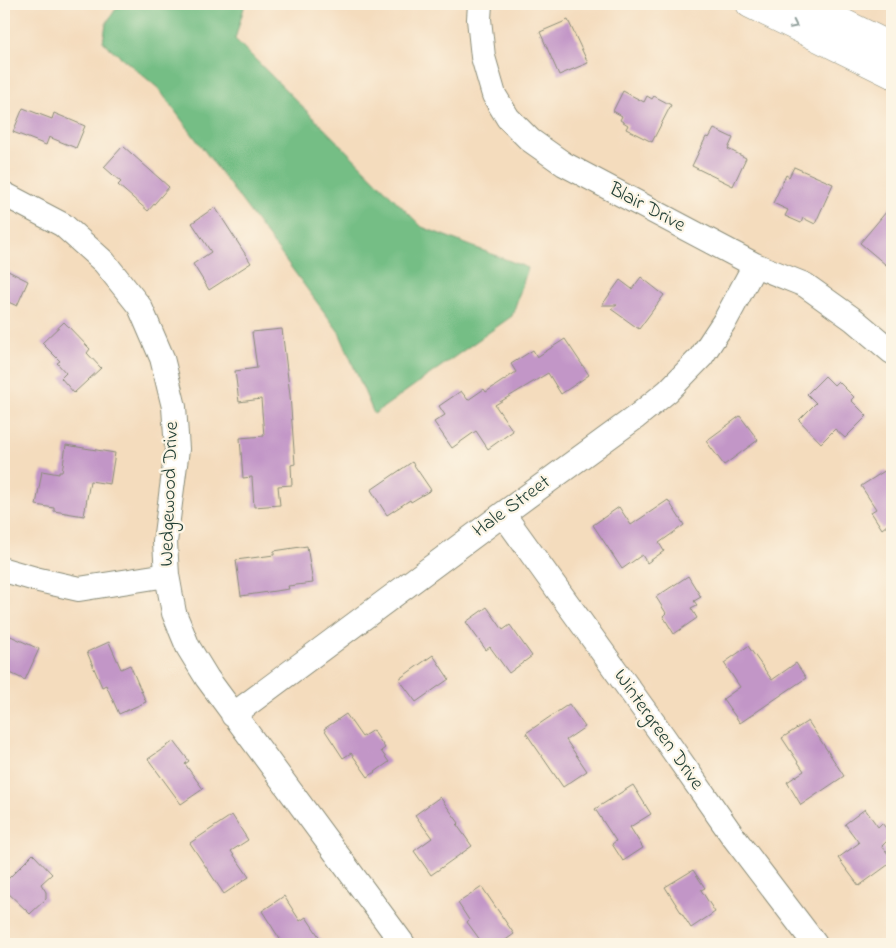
<svg xmlns="http://www.w3.org/2000/svg" width="896" height="948" font-family="'Indie Flower',sans-serif">
	<style>
		.forest { fill: #75be85; stroke: #4a7e5c }
		.building { fill: #c296c7 }
		.lines { fill: none; stroke-linecap: round; stroke-linejoin: round }
		.minor-casing { stroke: #8a8c78; stroke-width: 26 }
		.primary-casing { stroke: #8a8c78; stroke-width: 29 }
		.minor { stroke: #fff; stroke-width: 24 }
		.primary { stroke: #fff; stroke-width: 28 }
		.oneway { stroke: #8f9e9a }
		.labels { text-anchor: middle; dominant-baseline: central; stroke-width: 4.5; stroke-linejoin: round; paint-order: stroke }
		.street-label { font-size: 20px; fill: #1f3d34; stroke: #fcf5e5 }
	</style>
	<rect width="100%" height="100%" fill="#fcf5e5"/>
	<filter id="ink" filterUnits="userSpaceOnUse"><feTurbulence type="fractalNoise" baseFrequency=".02" numOctaves="2"/><feDisplacementMap in="SourceGraphic" scale="10" xChannelSelector="R" yChannelSelector="G"/><feConvolveMatrix kernelMatrix="1 2 1 2 8 2 1 2 1" color-interpolation-filters="sRGB"/></filter>
	<filter id="wash" filterUnits="userSpaceOnUse"><feTurbulence type="fractalNoise" baseFrequency=".0096" numOctaves="4" result="noise"/><feDisplacementMap in="SourceGraphic" scale="20" xChannelSelector="R" yChannelSelector="G"/><feGaussianBlur stdDeviation="1.12" result="paint"/><feColorMatrix in="noise" values="0 0 0 0 0 0 0 0 0 0 0 0 0 0 0 0 0 1.4 0 .05"/><feComposite in="paint" operator="in"/></filter>
	<g filter="url(#wash)">
		<rect width="100%" height="100%" fill="#f4dcbd"/>
		<path class="forest" d="M119,4H245L235,39L422,227L528,268L512,316L374,414L339,332L158,88L103,42L106,24Z"/>
		<g id="blocks">
			<path class="building" d="M568,20L588,63L559,75L540,32Z
				M623,91L644,102L647,96L652,99L654,96L671,105L652,142L626,129L628,125L620,120L622,116L613,111Z
				M23,108L52,119L54,113L85,126L76,148L49,137L46,145L13,132Z
				M714,129L733,138L728,149L746,158L733,186L692,166L706,137L709,138Z
				M123,146L169,187L148,211L118,185L121,182L104,167Z
				M794,167L833,184L815,224L803,218L801,223L785,216L788,210L773,203L786,175L789,177Z
				M892,205V270L860,243Z
				M215,207L251,263L209,290L193,264L211,252L192,223Z
				M4,269L28,281L17,306L4,300Z
				M641,277L664,295L639,329L611,309L617,305H602L620,280L632,289Z
				M64,322L90,349L87,353L101,368L74,393L61,378L66,373L57,363L60,361L42,343Z
				M282,329L290,395L295,464L291,465L292,485L278,486L280,505L254,507L252,477L243,478L240,438L264,436L261,399L239,402L235,371L257,368L252,332Z
				M565,339L589,375L561,394L548,373L495,405L513,431L488,449L476,431L452,448L434,422L445,415L439,406L461,391L468,400L484,389L486,392L516,372L511,364L533,350L537,357Z
				M825,376L834,385L838,381L854,397L851,400L867,416L845,438L835,429L821,443L799,420L816,403L807,394Z
				M740,416L758,440L724,465L706,441Z
				M66,445L115,453L110,484L90,481L84,516L54,511V508L36,505L42,471L59,474V472H62Z
				M412,462L431,490L411,502L410,500L387,515L371,490Z
				M886,470L892,479V533L887,525L882,529L871,512L876,509L861,486Z
				M668,500L684,525L659,543L664,551L647,563L642,555L622,569L593,525L619,507L631,525Z
				M307,546L313,583L288,586L289,589L241,596L236,560L274,555V551Z
				M688,576L701,597L694,601L697,605L691,608L697,618L674,634L663,616L666,613L656,597Z
				M487,607L503,630L510,625L532,656L509,673L490,647L486,650L466,622Z
				M4,633L39,649L25,680L4,670Z
				M109,642L121,669L130,665L146,702L119,714L106,685L102,687L87,652Z
				M748,646L772,680L796,663L806,678L740,723L723,699L740,687L724,663Z
				M433,655L449,679L416,702L399,679Z
				M569,704L585,727L566,740L587,771L563,787L526,733Z
				M346,714L362,737L373,730L385,748L381,751L389,762L368,777L351,753L343,758L324,729Z
				M808,721L844,776L801,805L787,782L804,771L782,738Z
				M174,741L189,761L185,764L203,789L181,804L148,759Z
				M633,785L651,814L630,827L643,848L623,861L612,844L616,841L595,809Z
				M440,797L459,823L457,825L472,846L431,875L414,851L432,838L415,815Z
				M865,809L878,827L882,823L892,836L882,846L892,859V862L859,886L838,858L859,843L845,824Z
				M232,815L248,840L231,851L249,877L224,894L190,843Z
				M33,854L52,874L41,884L46,892V899L30,914L4,889V883Z
				M693,870L705,888L701,890L715,912L691,928L665,887Z
				M482,887L514,934L500,944H483L467,922L469,920L458,903Z
				M284,896L300,921L306,917L324,944H283L262,911Z"/>
		</g>
	</g>
	<g filter="url(#ink)">
		<use href="#blocks" fill-opacity="0" stroke="#8a8c78" stroke-width="1"/>
		<g class="lines">
			<defs>
				<path id="minor" d="M480,4L479,19L483,57L494,95L508,118L530,140L564,164L755,265L805,285L854,320L892,352
					M4,194L63,225L104,262L140,307L162,358L174,407L177,449L165,542L167,575L174,613L188,647L207,678L403,944
					M503,514L663,736L732,835L815,944
					M4,570L39,580L79,589L167,575
					M233,715L503,514L636,417L668,391L701,357L726,319L755,265"/>
				<path id="primary" d="M750,4L892,74
					M805,4L892,47"/>
			</defs>
			<use href="#minor" class="minor-casing"/>
			<use href="#primary" class="primary-casing"/>
			<use href="#minor" class="minor"/>
			<use href="#primary" class="primary"/>
		</g>
		<defs><path id="oneway-chevron" d="M-2-3.5L2.5 0L-2 3.5" fill="none" stroke-width="1.6" stroke-linecap="round" stroke-linejoin="round" transform="scale(1.25)"/></defs>
		<use class="oneway" href="#oneway-chevron" transform="translate(794 25) rotate(26)"/>
	</g>
	<g class="labels">
		<g class="street-label">
			<text transform="translate(647 208) rotate(28)">Blair Drive</text>
			<text transform="translate(170 494) rotate(-88)">Wedgewood Drive</text>
			<text transform="translate(512 507) rotate(-36)">Hale Street</text>
			<text transform="translate(658 730) rotate(55)">Wintergreen Drive</text>
		</g>
	</g>
	<rect width="896" height="948" fill="none" stroke="#fcf5e5" stroke-width="20"/>
</svg>
